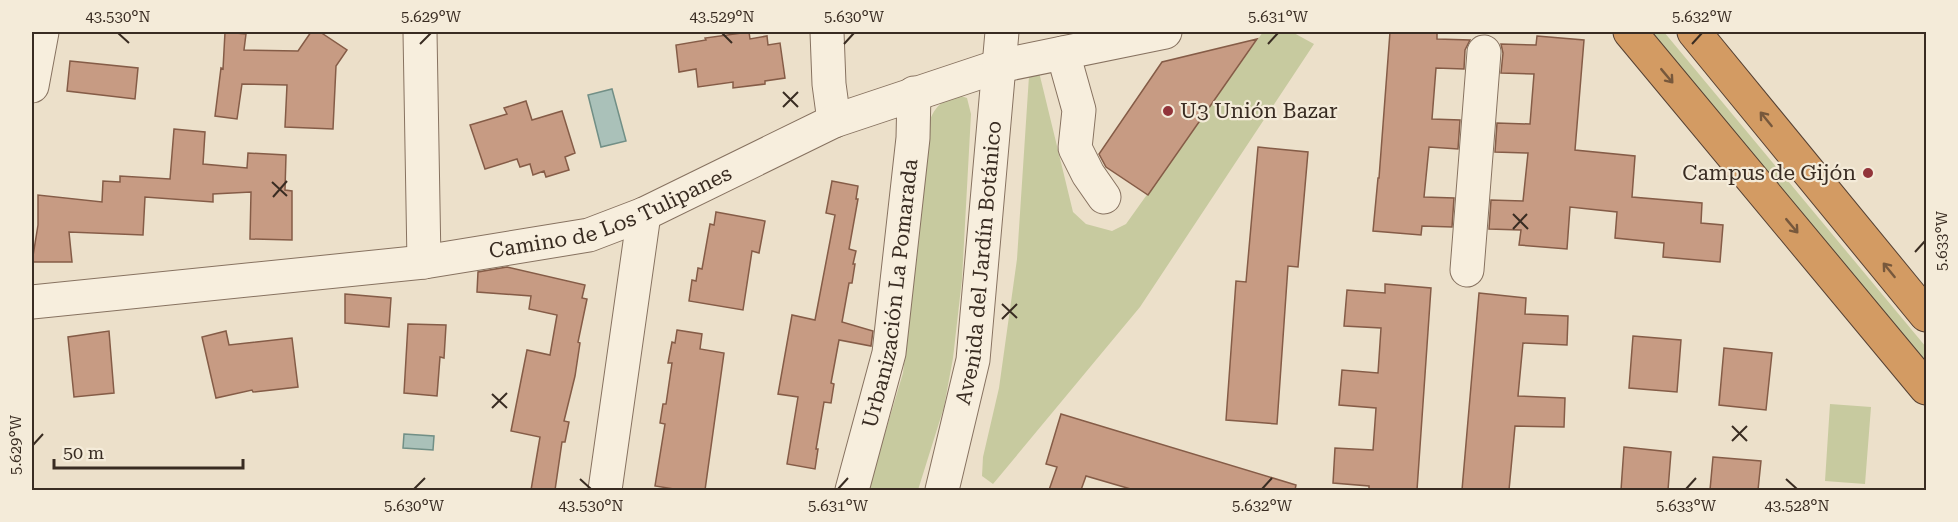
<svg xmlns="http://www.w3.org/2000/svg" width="1958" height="522" font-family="'Roboto Serif',serif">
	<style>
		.green { fill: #c7ca9f }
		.water { fill: #aac1b9; stroke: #718f86; stroke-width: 1.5 }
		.building { fill: #c79b83; stroke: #855c47; stroke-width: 1.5 }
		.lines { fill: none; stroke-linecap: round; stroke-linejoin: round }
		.minor-casing { stroke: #877260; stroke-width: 35 }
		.highway-casing { stroke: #564133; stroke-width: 35 }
		.minor { stroke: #f7eedd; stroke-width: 33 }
		.highway { stroke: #d39b63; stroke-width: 33 }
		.oneway { stroke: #77583c }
		.ticks { fill: none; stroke: #392c22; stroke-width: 2 }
		.poi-dot { fill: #92343a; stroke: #f4ebd9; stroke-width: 2 }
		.labels { text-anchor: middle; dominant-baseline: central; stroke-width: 4.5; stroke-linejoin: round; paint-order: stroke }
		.poi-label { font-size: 21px; fill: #392c22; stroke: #f4ebd9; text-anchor: start }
		.street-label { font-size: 21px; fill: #392c22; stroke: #f4ebd9 }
		.neatline { fill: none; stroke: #392c22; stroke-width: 2 }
		.ticks-label { font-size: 15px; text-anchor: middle; fill: #392c22 }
	</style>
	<rect width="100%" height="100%" fill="#ece0ca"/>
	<path class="green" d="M1263,32H1292L1314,44L1140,307L993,484L982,476L983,457L999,388L1017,259L1029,76L1039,72L1073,212L1086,224L1112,231L1126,224Z
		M1649,32H1664L1926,347V364Z
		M961,96L967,98L971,114L962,279L953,358L944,407L918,490H868L903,373L916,256L925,136C931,114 936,99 961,96Z
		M1830,404L1871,407L1865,484L1825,481Z"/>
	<path class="water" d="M612,89L626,141L601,147L588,95Z
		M404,434L434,436L433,450L403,448Z"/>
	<path class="building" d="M225,32L246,34L244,50L298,51L311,32H320L347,50L336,66L333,129L285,127L287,85L242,84L237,119L215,116L221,68L223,69Z
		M749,32L750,39L767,36L768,45L780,43L785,78L765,81V84L733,88V82L698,87L696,69L679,72L676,45L706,40L705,38Z
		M1390,32H1437V39L1470,40L1465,50L1464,69L1436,68L1432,119L1460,120L1458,149L1429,147L1424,197L1454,198L1452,227L1422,226L1421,235L1373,231L1378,178H1379Z
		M1537,36L1584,40L1575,150L1635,156L1632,197L1702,203L1701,223L1723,225L1720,262L1663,257L1664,243L1615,238L1617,212L1570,207L1567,249L1519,245L1521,230L1489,229L1491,200L1523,201L1528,153L1495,152L1497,123L1530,124L1534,74L1501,73L1503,53L1501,44L1536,45Z
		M1257,39L1148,195L1106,167L1099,154L1162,62Z
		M70,61L138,68L135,99L67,91Z
		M526,101L532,120L562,111L575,153L565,157L569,170L546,177L544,171L533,175L530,164L520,167L517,159L485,169L470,125L507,114L504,108Z
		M174,129L205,132L203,164L247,168L248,153L286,155L285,190L292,191V240L250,239L251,192L213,194V202L145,197L143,235L69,232L72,262H32L38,225V195L102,202L103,181L120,182V176L170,179Z
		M1258,147L1308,152L1298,267L1288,266L1277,424L1226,420L1236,281L1246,282Z
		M832,181L858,186L856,199H858L849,249L856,251L853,264H855L852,283H849L842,322L873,331L871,346L839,340L831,383L834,384L831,403L824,402L816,449H818L815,469L787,464L798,397L778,394L792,315L815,320L835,215L826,213Z
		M716,212L765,221L759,253L752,251L743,310L689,301L692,280L696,281L698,268L702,269L710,224L714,225Z
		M507,267L585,285L582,298L587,299L578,342L580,343L575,376L564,421L569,422L565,442H562L555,490H531L540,437L511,431L527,350L550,355L557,315L529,309L531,296L477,292L478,272Z
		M1385,284L1431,288L1417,490H1369V486L1333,483L1335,448L1373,450L1376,408L1339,405L1342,370L1378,373L1381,328L1344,326L1347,290L1385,293Z
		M1479,293L1526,298L1525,314L1568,316L1567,345L1523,343L1518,396L1565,398L1564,427L1515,426L1509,490H1462Z
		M345,294L391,298L389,327L345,323Z
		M408,324L446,325L444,358L440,357L437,396L404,393Z
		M677,330L702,334L700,349L724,353L705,490H680L655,486L665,424L660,423L663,404H666L672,363H668L672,342L675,343Z
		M109,331L114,393L74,397L68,337Z
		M226,331L229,345L292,338L298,387L253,392L252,390L216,398L202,337Z
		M1633,336L1681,340L1677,392L1629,388Z
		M1724,348L1772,353L1766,410L1719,405Z
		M1061,414L1296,485L1295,490H1134L1086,476L1081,490H1049L1057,467L1046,464Z
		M1624,447L1671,452L1668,490H1621Z
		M1713,457L1761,461L1758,490H1710Z"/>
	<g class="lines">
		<defs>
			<g id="minor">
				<path d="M420,32L424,262"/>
				<path d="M827,32L829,84L834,121"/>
				<path d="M1063,53L1079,110L1075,148L1088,174L1104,197"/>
				<path d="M32,86L42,32"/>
				<path d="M1467,270L1484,52"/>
				<path id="s1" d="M32,302L424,262L589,235L644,214L834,121L999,66L1165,32"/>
				<path d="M605,490L644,214"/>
				<path id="s2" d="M852,490L889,353L913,138L914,93"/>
				<path id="s3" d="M942,490L973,360L1002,32"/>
			</g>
			<path id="highway" d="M1630,32L1926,388
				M1694,32L1926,315"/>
		</defs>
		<use href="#minor" class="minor-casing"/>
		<use href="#highway" class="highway-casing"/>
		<use href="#minor" class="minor"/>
		<use href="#highway" class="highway"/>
	</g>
	<defs><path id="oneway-shaft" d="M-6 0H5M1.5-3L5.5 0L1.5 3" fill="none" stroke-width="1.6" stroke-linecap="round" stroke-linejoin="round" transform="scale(1.5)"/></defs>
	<g class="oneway">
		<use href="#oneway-shaft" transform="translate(1667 76) rotate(50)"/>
		<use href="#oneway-shaft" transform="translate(1766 119) rotate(-129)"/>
		<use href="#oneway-shaft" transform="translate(1792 226) rotate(50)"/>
		<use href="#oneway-shaft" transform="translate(1889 270) rotate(-129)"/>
	</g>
	<path class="ticks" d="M118,33L129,43M722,33L732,43M420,44L431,33M844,44L854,33M1268,44L1278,33M1692,44L1702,33M783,92L798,107M783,107L798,92M272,182L287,196M273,197L287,181M1513,214L1528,229M1513,229L1527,214M1915,252L1925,241M1002,304L1017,318M1002,319L1017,304M492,394L507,408M492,408L507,393M1732,426L1747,441M1732,441L1747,426M33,445L43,434M580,479L591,489M1786,479L1797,489M414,489L425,478M838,489L848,478M1262,489L1272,478M1686,489L1696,478"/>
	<g class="poi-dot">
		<circle cx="1168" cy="111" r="6"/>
		<circle cx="1868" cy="173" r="6"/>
	</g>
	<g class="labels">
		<g class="poi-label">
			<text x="1180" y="111">U3 Unión Bazar</text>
			<text x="1856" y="173" text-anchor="end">Campus de Gijón</text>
		</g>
		<g class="street-label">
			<text stroke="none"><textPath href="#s1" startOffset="588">Camino de Los Tulipanes</textPath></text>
			<text stroke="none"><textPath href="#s3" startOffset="231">Avenida del Jardín Botánico</textPath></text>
			<text stroke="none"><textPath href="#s2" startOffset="201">Urbanización La Pomarada</textPath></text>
		</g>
	</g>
	<rect width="1958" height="522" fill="none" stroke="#f4ebd9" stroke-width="66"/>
	<path d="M54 459v9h189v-9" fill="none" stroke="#392c22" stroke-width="3"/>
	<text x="63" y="459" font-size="18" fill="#392c22" stroke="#f4ebd9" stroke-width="4.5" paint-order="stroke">50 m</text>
	<rect x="33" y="33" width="1892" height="456" class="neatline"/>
	<g class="ticks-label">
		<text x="118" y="22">43.530°N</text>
		<text x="431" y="22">5.629°W</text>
		<text x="722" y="22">43.529°N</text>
		<text x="854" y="22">5.630°W</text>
		<text x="1278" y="22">5.631°W</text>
		<text x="1702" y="22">5.632°W</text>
		<text transform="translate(1942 241) rotate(-90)" y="5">5.633°W</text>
		<text transform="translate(16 445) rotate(-90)" y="5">5.629°W</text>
		<text x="414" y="511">5.630°W</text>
		<text x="591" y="511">43.530°N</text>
		<text x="838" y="511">5.631°W</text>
		<text x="1262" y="511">5.632°W</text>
		<text x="1686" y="511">5.633°W</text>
		<text x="1797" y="511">43.528°N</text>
	</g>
</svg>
